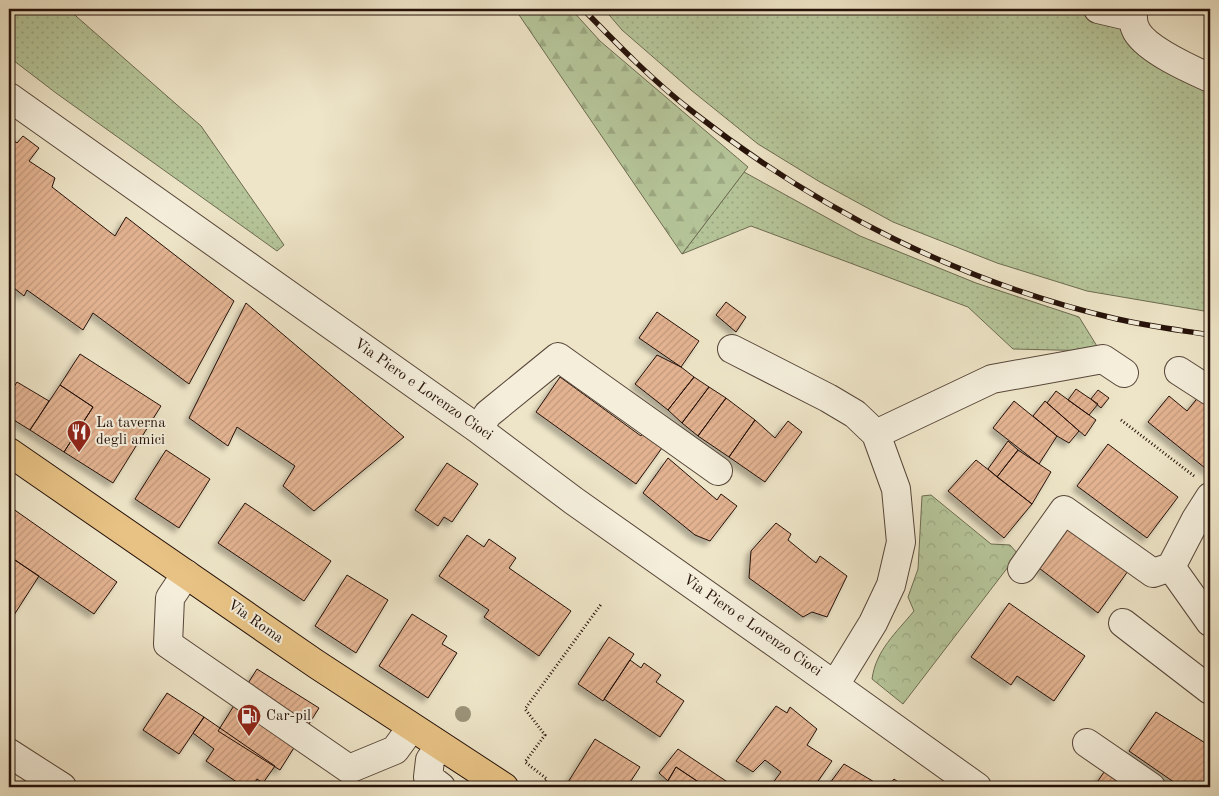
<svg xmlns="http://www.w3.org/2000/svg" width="1219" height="796" font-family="'Old Standard TT',serif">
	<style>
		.grass { fill: url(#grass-dots); stroke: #6d6b51 }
		.forest { fill: url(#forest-firs); stroke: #6d6b51 }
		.park { fill: url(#park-crowns); stroke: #6d6b51 }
		.building { fill: url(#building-hatch); stroke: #251109; filter: url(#shadow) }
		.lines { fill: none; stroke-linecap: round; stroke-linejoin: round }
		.minor-casing { stroke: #574639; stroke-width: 30 }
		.major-casing { stroke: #251109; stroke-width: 30 }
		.path { stroke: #251109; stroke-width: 3; stroke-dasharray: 1 2.5; stroke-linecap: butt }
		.minor { stroke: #f4eedb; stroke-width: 28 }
		.major { stroke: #e7c284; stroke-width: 28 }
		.rail-casing { stroke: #251109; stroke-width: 5.5 }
		.rail { stroke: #f4eedb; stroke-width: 4; stroke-dasharray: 11; stroke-linecap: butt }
		.tree { fill: #9b937a }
		.labels { text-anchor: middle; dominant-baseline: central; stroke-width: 4; stroke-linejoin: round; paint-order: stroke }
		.street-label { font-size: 15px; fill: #251109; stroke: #f4eedb }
		.poi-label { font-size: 15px; fill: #251109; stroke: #f4eedb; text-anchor: start }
	</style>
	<defs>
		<pattern id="grass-dots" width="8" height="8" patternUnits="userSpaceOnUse" patternTransform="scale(1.25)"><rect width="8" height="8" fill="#b5c599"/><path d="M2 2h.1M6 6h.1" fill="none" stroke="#9ca882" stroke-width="1.8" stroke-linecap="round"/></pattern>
		<pattern id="forest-firs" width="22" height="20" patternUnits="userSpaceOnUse" patternTransform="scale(1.25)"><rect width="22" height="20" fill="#b5c599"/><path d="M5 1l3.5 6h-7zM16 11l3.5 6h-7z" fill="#9ca882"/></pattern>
		<pattern id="park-crowns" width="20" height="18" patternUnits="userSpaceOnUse" patternTransform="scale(1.25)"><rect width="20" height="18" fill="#b5c599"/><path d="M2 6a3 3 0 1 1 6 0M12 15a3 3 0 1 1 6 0" fill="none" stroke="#9ca882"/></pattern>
		<pattern id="building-hatch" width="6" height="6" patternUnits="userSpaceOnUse" patternTransform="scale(1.25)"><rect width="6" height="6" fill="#e3b391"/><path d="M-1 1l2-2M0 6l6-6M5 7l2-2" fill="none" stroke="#c3997c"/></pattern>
		<filter id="shadow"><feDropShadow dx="-4.5" dy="4.5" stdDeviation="2.5" flood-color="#0004"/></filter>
	</defs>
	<rect width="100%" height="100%" fill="#eee5c8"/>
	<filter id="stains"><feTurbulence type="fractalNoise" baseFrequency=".004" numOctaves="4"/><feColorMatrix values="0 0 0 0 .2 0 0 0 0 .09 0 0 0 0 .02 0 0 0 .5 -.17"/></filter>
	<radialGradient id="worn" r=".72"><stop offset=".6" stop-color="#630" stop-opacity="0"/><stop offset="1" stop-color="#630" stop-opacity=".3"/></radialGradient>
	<path class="grass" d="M9,9H68L201,126L284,245L277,251L56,93L9,57Z
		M604,9H1116L1112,20L1143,51L1210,89V312L1087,291L997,263L893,222L820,182L758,144L691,90L622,30Z
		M744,172L860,236L976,283L1079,317L1100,351L1013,349L968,307L751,226L682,254Z"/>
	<path class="forest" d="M515,9H571L600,41L748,167L682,254Z"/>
	<path class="park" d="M931,495L991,544L1010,545L1018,554L903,704L872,679C876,650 896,633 914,611L908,597L918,569L922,496Z"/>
	<path class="building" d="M23,136L39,148L29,161L55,178L52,187L115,236L126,217L234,301L189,384L93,313L83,330L27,290L24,296L9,284V137L17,143Z
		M726,302L746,317L736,332L716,315Z
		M246,303L404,437L314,511L283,486L295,466L237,427L228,446L189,418Z
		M657,312L699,341L681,367L639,338Z
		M80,354L161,406L113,483L64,452L93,407L60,385Z
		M657,355L681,367L694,377L668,410L635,384Z
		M560,377L641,436L642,434L662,448L636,484L536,412Z
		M694,377L709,387L682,423L668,410Z
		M17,382L49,401L30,430L9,417V395Z
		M60,385L93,407L64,452L30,430Z
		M709,387L726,398L698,436L682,423Z
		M1076,389L1098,404L1089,415L1068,400Z
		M1098,390L1109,398L1101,408L1091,399Z
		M1204,390L1210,395V472L1148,422L1169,396L1187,411Z
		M1056,391L1096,420L1085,436L1047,403Z
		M726,398L755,420L729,457L698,436Z
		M1014,401L1057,436L1039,464L993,428Z
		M1045,401L1079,431L1069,443L1057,436L1033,416Z
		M755,420L775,438L788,421L802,432L765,482L729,457Z
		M1008,441L1018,450L997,477L988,469Z
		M1108,444L1178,497L1147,538L1077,486Z
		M166,450L210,479L179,528L135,499Z
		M1018,450L1051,472L1032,504L997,477Z
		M668,458L717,500L721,494L737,506L710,541L695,535L643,493Z
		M976,460L1032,504L1004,538L948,491Z
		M447,463L478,484L452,522L444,517L438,526L415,510Z
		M245,503L331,561L304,601L218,543Z
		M9,506L117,582L94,614L9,556Z
		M776,523L791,534L788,540L816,563L820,556L847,576L827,617L812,612L803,617L749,578L751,551Z
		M1069,526L1128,571L1098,613L1039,568Z
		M467,535L484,547L489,539L516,558L509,568L571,611L539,656L484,617L489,610L439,576Z
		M12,558L39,576L14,615L9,611V563Z
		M347,575L388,600L356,653L315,626Z
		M1009,603L1085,656L1054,701L1017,676L1011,685L971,657Z
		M412,614L447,636L442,644L457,653L428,698L379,666Z
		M609,637L634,654L603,701L578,684Z
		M630,660L641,668L644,663L661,675L656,682L684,701L660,737L604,699Z
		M257,669L319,708L280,770L218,731Z
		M167,693L204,717L179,754L143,730Z
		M776,706L787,713L790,707L817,729L807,745L832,761L814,787H776L772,784L781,772L765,760L753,772L736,761Z
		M1156,712L1210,746V787H1181L1129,751Z
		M204,717L275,766L263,783L257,779L252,787H244L206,761L214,749L193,733Z
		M595,739L640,767L627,787H565Z
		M678,749L735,787H706L676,767L668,781L659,773Z
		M844,764L876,783L873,787H827Z
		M676,767L706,787H664Z
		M1106,769L1132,787H1094Z
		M894,779L905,787H888Z"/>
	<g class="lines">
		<defs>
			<path id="minor" d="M1098,9L1132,17
				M1134,9C1132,16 1133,25 1137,32C1149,51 1190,69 1210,78
				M9,97L478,429L574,501L788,652L977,787
				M732,349L828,398L855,414L876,434L896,489L901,542L891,585L873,623L835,685
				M1179,371L1210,391
				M478,429L488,414L558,357L718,471
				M876,434L992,379L1103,359L1124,373
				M1210,497L1196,519L1171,567L1210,622
				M1022,569L1064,510L1153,573L1171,567
				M186,574L170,598L168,644L349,769L395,750L411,728
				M1123,623L1210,690
				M1087,743L1151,787
				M440,746L430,760L428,777L441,787
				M9,753L62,787"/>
			<path id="major" d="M9,452L316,664L504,787"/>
		</defs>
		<use href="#minor" class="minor-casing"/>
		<use href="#major" class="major-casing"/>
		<path class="path" d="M1121,420L1194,476
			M541,786L547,779L525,762L545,735L525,709L602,603"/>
		<use href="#minor" class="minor"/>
		<use href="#major" class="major"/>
		<defs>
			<path id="rail" d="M583,9C618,45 653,81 693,112C818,210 962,283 1117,319C1148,326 1179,330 1210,335"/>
		</defs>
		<use href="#rail" class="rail-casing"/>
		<use href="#rail" class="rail"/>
	</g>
	<circle class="tree" cx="463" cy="714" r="8"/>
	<defs>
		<symbol id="restaurant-pin" viewBox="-11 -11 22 30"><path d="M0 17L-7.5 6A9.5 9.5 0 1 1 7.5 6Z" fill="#8f2418" stroke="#f4eedb"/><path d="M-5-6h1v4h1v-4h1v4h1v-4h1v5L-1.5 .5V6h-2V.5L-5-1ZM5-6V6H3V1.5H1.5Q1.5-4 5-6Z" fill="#fff"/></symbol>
		<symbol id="fuel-pin" viewBox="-11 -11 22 30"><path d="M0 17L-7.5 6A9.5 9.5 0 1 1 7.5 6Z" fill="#8f2418" stroke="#f4eedb"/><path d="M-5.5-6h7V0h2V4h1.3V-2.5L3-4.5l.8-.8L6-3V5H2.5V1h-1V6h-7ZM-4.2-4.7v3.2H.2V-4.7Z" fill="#fff"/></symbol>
	</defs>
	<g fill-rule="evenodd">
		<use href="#restaurant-pin" x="65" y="418" width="28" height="38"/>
		<use href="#fuel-pin" x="235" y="702" width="28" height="38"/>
	</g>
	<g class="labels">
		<g class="street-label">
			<text transform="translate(423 390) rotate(35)">Via Piero e Lorenzo Cioci</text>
			<text transform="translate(255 622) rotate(35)">Via Roma</text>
			<text transform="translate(752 626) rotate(35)">Via Piero e Lorenzo Cioci</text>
		</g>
		<g class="poi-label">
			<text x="96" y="423">La taverna<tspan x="96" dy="17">degli amici</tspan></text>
			<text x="266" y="716">Car-pil</text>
		</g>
	</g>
	<rect width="1219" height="796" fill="none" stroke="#eee5c8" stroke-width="30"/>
	<rect x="10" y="10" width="1199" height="776" fill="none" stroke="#251109" stroke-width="2.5"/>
	<rect x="15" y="15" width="1189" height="766" fill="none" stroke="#251109"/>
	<rect width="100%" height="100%" filter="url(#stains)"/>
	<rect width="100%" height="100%" fill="url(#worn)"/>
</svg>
